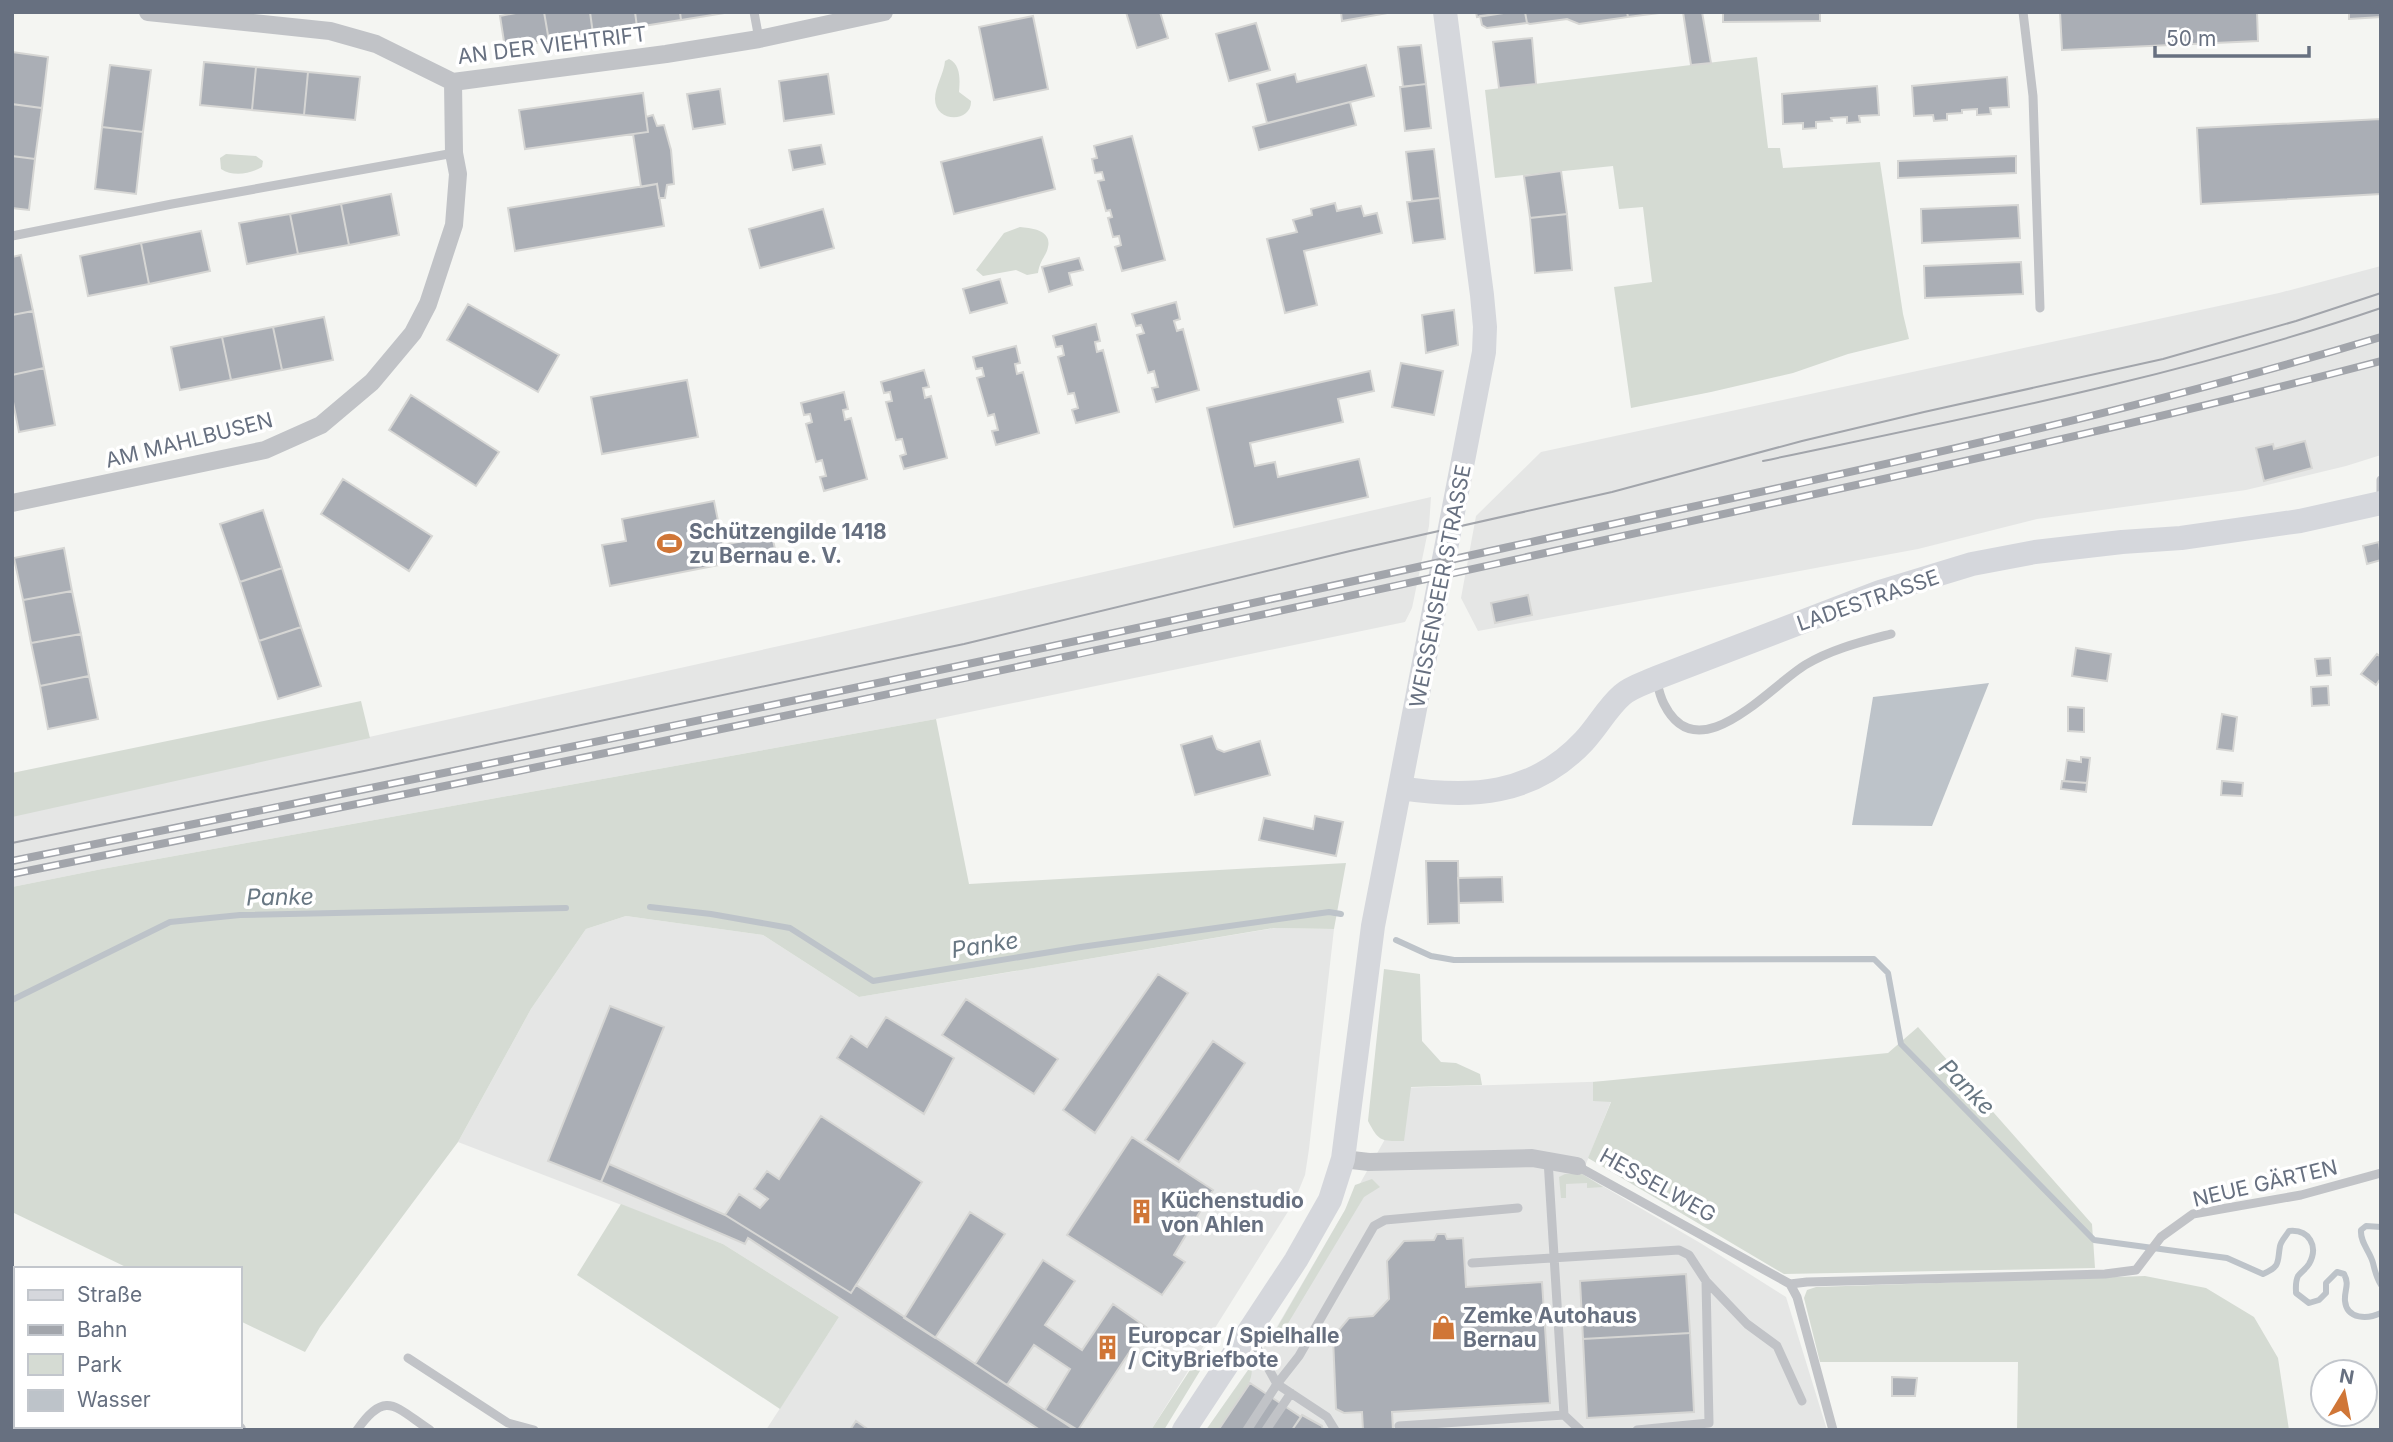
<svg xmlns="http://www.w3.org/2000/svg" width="2393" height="1442" font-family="Inter,sans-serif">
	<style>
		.built { fill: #e5e6e5 }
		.green { fill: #d5dbd3 }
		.water { fill: #bdc3c9 }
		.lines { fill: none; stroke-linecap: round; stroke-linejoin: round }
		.stream { stroke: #bdc3c9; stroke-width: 6 }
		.building { fill: #aaaeb5; stroke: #d6d6d4; stroke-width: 2 }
		.lane { stroke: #c1c3c7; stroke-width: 9 }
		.street { stroke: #c1c3c7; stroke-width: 18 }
		.secondary { stroke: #d5d7dc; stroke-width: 24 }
		.tram { stroke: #a2a5ab; stroke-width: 2 }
		.rail-casing { stroke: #a2a5ab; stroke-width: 8 }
		.rail { stroke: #fff; stroke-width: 5; stroke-dasharray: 16; stroke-linecap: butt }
		.labels { text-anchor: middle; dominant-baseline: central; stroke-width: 7; stroke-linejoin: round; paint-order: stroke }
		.street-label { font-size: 21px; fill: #677080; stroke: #fff }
		.poi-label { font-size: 21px; font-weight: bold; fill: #677080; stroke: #fff; text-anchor: start }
		.water-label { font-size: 23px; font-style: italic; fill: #687783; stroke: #fff }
	</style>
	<rect width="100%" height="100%" fill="#f4f5f2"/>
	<path class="built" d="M2381,266V455L2346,466L2246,490L2037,519L1918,549L1478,631L1461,598L1476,516L1541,452L2279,293Z
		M1431,497L1429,526L1412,608L1405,622L936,719L102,869L12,887V816L820,637Z
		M626,916L763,935L859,997L1275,928L1334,929L1309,1149L1305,1175L1294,1202L1151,1430H766L839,1317L723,1244L458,1142L531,1009L586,929Z
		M1619,1081L1582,1174L1702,1244L1786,1297L1827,1430H1206L1271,1337L1345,1210L1384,1141L1396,1088Z"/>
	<path class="green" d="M1757,57L1768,148H1780L1783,168L1880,162L1903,314L1909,339L1848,354L1793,373L1711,392L1631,408L1614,287L1652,282L1643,207L1619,209L1613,166L1495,178L1485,90Z
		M949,59C961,65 960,80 959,92L971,101C972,123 935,123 935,99C935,86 944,74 945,61Z
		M226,154L256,156L263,161L262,167C250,174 233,177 221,169L220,158Z
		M1020,227C1031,228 1052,230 1048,247C1046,257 1040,259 1038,273L1027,275L1016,270L983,276L976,270L1004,233Z
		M361,701L370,738L12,817V773Z
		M936,719L969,884L1346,863L1334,929L1274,928L859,997L763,935L626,916L586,929L531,1009L458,1142L320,1327L305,1352L240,1321V1269H130L14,1213L12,1215V887L102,869Z
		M1384,969L1420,974L1422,1041L1441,1062L1456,1063L1480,1074L1482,1085L1411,1087L1404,1141C1381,1141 1379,1142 1368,1121Z
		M1918,1027L2092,1224L2095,1268L1784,1274L1588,1158L1611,1102L1593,1101V1082L1888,1053Z
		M1565,1174H1582L1603,1187L1587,1188V1183L1566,1184V1198H1561L1559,1177Z
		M1372,1179L1380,1187L1364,1197L1278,1340L1277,1328L1345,1210L1355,1185Z
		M621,1204L723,1244L839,1317L780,1409L577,1275Z
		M2145,1276L2206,1288L2254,1317L2278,1358L2289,1430H2017L2018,1362H1820L1804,1298L1807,1290L1816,1287Z
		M1203,1350L1206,1361L1164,1430H1151Z
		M1251,1366C1257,1382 1228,1415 1219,1429L1206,1430Z"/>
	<path class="water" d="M1989,683L1932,826L1852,825L1873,697Z"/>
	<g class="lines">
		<path class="stream" d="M650,907L711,914L790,928L873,981L1081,947L1329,912L1341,914
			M1396,940L1431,956L1454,960L1874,959L1888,973L1901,1044L2094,1240L2227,1258L2263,1274C2281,1266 2277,1263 2280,1246C2281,1241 2286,1236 2289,1231C2309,1229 2319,1246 2309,1264C2306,1269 2301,1272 2298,1276C2295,1282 2296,1288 2296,1293L2309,1303L2319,1300L2326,1293V1283L2337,1272L2344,1274C2350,1285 2344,1290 2345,1301C2347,1320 2368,1319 2381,1313
			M12,1000L170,922L240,915L566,908
			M2381,1227L2366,1226L2361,1230C2360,1243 2370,1251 2373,1263C2375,1271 2376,1277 2381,1285"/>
	</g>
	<path class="building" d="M521,12H544L549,41L505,48L500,16Z
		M544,12H590L593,34L549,41Z
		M590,12H635L637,27L593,34Z
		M635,12H680L681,20L637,27Z
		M680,12H725V13L681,20Z
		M1126,12H1160L1168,38L1137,48Z
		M1341,12H1393L1342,21Z
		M1476,12H1510L1477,17Z
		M1510,12H1525L1527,23L1487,28L1482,25L1480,16Z
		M1525,12H1627L1628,17L1579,24L1567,19L1530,24L1527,23Z
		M1627,12H1667L1628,17Z
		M1683,12H1702L1711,63L1691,65Z
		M1723,12H1820V21L1723,22Z
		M2060,12H2257L2258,41L2062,50Z
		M2349,12H2381V17L2349,19Z
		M1033,16L1048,89L994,100L979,27Z
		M1256,23L1270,70L1229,81L1216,34Z
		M1532,38L1536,84L1499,88L1493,42Z
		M1421,45L1426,84L1403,87L1398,47Z
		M12,52L48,57L42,108L12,104Z
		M204,62L256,67L252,110L200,105Z
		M110,65L151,70L143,132L102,127Z
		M1366,65L1374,96L1267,123L1257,84L1295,74L1297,82Z
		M256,67L308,72L304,115L252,110Z
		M308,72L360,77L355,120L304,115Z
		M828,74L834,114L784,121L779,81Z
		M2007,77L2009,107L1990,108L1991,114L1977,115V109L1962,110V113L1947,114V120L1934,121L1933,115L1914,116L1912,86Z
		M1426,84L1431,128L1405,131L1400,87Z
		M1877,86L1879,115L1859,116L1860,122L1847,123V117L1831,118L1832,121L1816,122V128L1803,129V123L1783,124L1782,94Z
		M720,89L725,124L693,129L687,94Z
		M643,93L648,132L525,149L519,110Z
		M1350,102L1356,125L1259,150L1253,127Z
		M12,104L42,108L35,159L12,156Z
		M653,115L657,126L664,125L671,150L674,184L667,185L665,198H659L657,184L641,187L633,134L648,132L646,117Z
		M2381,119V194L2201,204L2197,128Z
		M102,127L143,132L136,194L95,189Z
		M1132,136L1165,260L1122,271L1115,247L1121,245L1119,236L1113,237L1108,218L1112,217L1110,210L1106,211L1098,181L1104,180L1102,172L1095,173L1092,159L1097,158L1094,146Z
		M1042,137L1055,189L954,214L941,162Z
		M821,145L825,164L793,170L789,150Z
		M1434,149L1440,198L1412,201L1406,152Z
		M12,156L35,159L29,210L12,208Z
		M2016,156V173L1898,178V161Z
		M1561,171L1567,214L1530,218L1524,176Z
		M657,184L664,226L515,251L508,208Z
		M391,194L399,235L349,245L341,204Z
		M1440,198L1445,239L1413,243L1407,202Z
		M1335,203L1337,211L1361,206L1364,216L1377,213L1382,233L1304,251L1317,305L1285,313L1267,239L1297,232L1293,220L1312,215L1311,209Z
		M341,204L349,245L298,254L290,214Z
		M2018,205L2020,238L1922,243L1921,209Z
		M823,209L834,248L760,268L749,229Z
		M290,214L298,254L247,264L239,223Z
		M1567,214L1572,270L1535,273L1530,218Z
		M201,231L210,271L149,284L141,243Z
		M141,243L149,284L88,296L80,256Z
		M21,255L33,311L12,315V257Z
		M1079,258L1083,270L1069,273L1072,285L1049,292L1042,267Z
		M2021,262L2023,294L1925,298L1924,266Z
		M1000,279L1007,303L970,313L963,289Z
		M1176,302L1180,319L1174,321L1177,331L1183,329L1199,390L1156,402L1152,388L1158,387L1154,371L1148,373L1137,335L1144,333L1141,325L1136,326L1132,314Z
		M468,304L559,355L538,392L447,340Z
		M1454,310L1458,345L1426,353L1422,315Z
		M33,311L44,368L12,375V315Z
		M324,317L333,360L282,370L273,327Z
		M1096,324L1100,341L1095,342L1097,352L1103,350L1119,412L1076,423L1072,410L1078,408L1074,393L1068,394L1058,357L1064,355L1062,346L1056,347L1053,336Z
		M273,327L282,370L231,380L222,337Z
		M222,337L231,380L180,390L171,347Z
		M1016,346L1020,363L1015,364L1017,374L1023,372L1039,433L996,445L992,431L998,430L994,414L988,416L977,378L984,376L982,368L976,369L973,357Z
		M1401,363L1443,371L1434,415L1392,407Z
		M44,368L55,425L19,432L12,397V375Z
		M924,370L929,387L923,388L925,398L931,396L947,458L904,469L900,456L906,454L902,439L896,440L886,402L892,401L890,392L884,393L881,382Z
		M1370,371L1374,391L1338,399L1343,422L1250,443L1255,466L1275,462L1278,477L1359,459L1368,497L1234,527L1207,408Z
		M687,380L698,437L602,454L591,397Z
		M844,392L848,409L843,410L845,420L851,418L867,479L824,491L820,477L826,476L822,460L816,462L806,424L812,422L810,414L804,415L801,403Z
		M411,395L499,452L476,486L389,430Z
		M2305,441L2312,468L2264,481L2256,448L2273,444L2274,449Z
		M343,479L432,536L409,571L321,514Z
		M714,501L723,545L772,535L776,554L610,586L602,545L626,541L622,519Z
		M263,510L282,568L240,582L220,524Z
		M2379,542L2381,560L2367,564L2363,546Z
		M64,548L72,591L23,600L14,558Z
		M282,568L301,627L259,641L240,582Z
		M72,591L81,634L31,643L23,600Z
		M1528,595L1532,615L1495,623L1491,603Z
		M301,627L321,686L278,699L259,641Z
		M81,634L89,676L40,686L31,643Z
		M2076,648L2111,654L2107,681L2072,676Z
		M2377,654L2381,657V678L2376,685L2361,674Z
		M2330,658L2331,675L2317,676L2315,659Z
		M89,676L98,719L48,729L40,686Z
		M2328,686L2329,705L2312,706L2311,687Z
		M2068,707L2084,708V732L2068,731Z
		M2222,714L2237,717L2233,751L2217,749Z
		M1212,736L1217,749L1224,752L1260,741L1270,775L1195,795L1181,745Z
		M2081,757L2090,758L2087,783L2064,781L2067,760L2081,762Z
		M2062,781L2087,783L2086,792L2061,789Z
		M2222,781L2243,783L2242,796L2221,795Z
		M1315,816L1343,822L1336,856L1259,840L1264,818L1313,829Z
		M1426,861H1458L1459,923L1428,924Z
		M1502,877L1503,902L1459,903L1458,878Z
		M1158,974L1188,993L1095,1133L1063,1110Z
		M966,999L1058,1059L1034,1094L942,1035Z
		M610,1006L664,1027L601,1182L548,1161Z
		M886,1017L954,1058L924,1114L837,1058L851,1036L867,1047Z
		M1213,1041L1245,1063L1179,1162L1145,1140Z
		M821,1116L922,1182L851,1293L725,1215L739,1194L760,1208L768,1199L754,1189L767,1171L779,1179Z
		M1132,1137L1213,1190L1174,1255L1185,1262L1162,1295L1067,1235Z
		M609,1164L725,1215L851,1293L856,1285L1075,1430H1040L748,1238L745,1244L601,1182Z
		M970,1212L1005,1234L935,1338L904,1318Z
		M1437,1234H1445L1447,1239L1463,1238L1466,1287L1542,1282L1550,1403L1392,1412L1393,1430H1363L1362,1412L1344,1413L1336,1409L1333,1337L1349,1318L1373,1316L1389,1299L1387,1261L1404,1241L1434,1240Z
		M1043,1260L1075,1281L1045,1325L1082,1350L1113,1304L1146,1327L1078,1430L1045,1410L1070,1369L1034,1345L1007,1385L975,1364Z
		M1686,1274L1690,1333L1583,1339L1580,1281Z
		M1690,1333L1694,1412L1587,1418L1583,1339Z
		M1892,1377L1917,1378L1915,1396H1892Z
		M1250,1383L1301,1417L1292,1430L1219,1429Z
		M1302,1415L1322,1426L1323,1430H1292Z
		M856,1421L869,1430H850Z
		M112,1426H162L160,1430H113Z"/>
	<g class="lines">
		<path class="lane" d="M754,12L759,39
			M2023,12L2033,96L2040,308
			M12,236L172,204L454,153
			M2381,480V499
			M1656,678C1658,687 1660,697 1664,704C1698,772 1768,688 1805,665C1832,649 1861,642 1891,634
			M1577,1166L1790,1284L1797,1297L1833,1430
			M1472,1263L1679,1250L1689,1255L1706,1281
			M1790,1284L1807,1282L2105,1274L2136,1270L2161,1237L2193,1214L2301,1195L2381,1173
			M1250,1335L1277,1384L1327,1417L1335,1430
			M408,1358L508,1423L534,1430
			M1564,1415L1580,1430
			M1399,1426L1564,1415L1548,1160
			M357,1430C386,1389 395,1407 430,1430
			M1247,1430L1277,1384L1299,1356L1374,1226L1385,1220L1518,1208
			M1266,1430L1291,1393
			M1637,1430L1709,1423L1706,1281L1747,1324L1777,1346L1802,1401"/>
		<path class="street" d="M148,12L330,31L376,44L453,82L666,54L759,39L884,12
			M12,503L265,450L321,425L372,382L413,333L428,304L454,225L458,174L454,153L453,82
			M1343,1159L1369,1162L1532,1158L1577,1166
			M12,1306L16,1305
			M232,1426L237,1430"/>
		<path class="secondary" d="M1400,788C1470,799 1533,796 1584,741C1598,726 1607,708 1622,695C1631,687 1645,683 1656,678L1880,592L1972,564L2035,552L2122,542L2181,538L2300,521L2381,503
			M1184,1430L1296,1260L1330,1200L1343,1159L1373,926L1484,352L1485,327L1482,295L1445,12"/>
		<path class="tram" d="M1763,461C1971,417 2179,377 2381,308
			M12,843L364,771L964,644L1350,551L1612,492L1802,441L1924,412L2163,359L2296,321L2381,293"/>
		<defs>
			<path id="rail" d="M12,861C510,760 1008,658 1504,548C1797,483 2093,424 2381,337
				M12,874C538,768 1062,660 1586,544C1851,486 2118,430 2381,361"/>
		</defs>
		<use href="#rail" class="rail-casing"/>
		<use href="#rail" class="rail"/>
	</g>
	<defs>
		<symbol id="stadium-bare" viewBox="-9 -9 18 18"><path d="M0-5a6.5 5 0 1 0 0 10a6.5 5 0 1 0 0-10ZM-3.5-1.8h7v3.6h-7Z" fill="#d07637" stroke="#fff" stroke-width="2.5" paint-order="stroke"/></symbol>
		<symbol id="building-bare" viewBox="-9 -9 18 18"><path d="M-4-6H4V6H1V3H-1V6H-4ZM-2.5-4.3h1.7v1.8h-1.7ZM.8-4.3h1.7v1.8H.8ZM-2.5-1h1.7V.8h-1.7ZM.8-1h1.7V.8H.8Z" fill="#d07637" stroke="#fff" stroke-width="2.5" paint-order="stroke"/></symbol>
		<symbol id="shop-bare" viewBox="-9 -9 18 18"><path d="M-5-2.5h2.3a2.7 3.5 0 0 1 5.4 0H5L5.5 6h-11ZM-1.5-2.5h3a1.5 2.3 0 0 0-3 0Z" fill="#d07637" stroke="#fff" stroke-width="2.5" paint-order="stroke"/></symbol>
	</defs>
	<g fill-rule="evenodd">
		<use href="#stadium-bare" x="652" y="526" width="35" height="35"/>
		<use href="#building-bare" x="1124" y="1194" width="35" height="35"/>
		<use href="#shop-bare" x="1426" y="1310" width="35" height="35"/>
		<use href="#building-bare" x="1090" y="1330" width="35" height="35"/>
	</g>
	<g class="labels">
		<g class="street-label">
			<text transform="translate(552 45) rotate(-7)">AN DER VIEHTRIFT</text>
			<text transform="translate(189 440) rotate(-14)">AM MAHLBUSEN</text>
			<text transform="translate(1440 586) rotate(-79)">WEISSENSEER STRASSE</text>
			<text transform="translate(1868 600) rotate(-19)">LADESTRASSE</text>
			<text transform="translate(2265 1183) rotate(-13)">NEUE GÄRTEN</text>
			<text transform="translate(1658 1185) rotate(29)">HESSELWEG</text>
		</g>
		<g class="poi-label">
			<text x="689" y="531">Schützengilde 1418<tspan x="689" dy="24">zu Bernau e. V.</tspan></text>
			<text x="1161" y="1200">Küchenstudio<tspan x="1161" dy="24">von Ahlen</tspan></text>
			<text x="1463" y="1315">Zemke Autohaus<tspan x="1463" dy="24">Bernau</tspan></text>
			<text x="1128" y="1335">Europcar / Spielhalle<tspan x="1128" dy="24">/ CityBriefbote</tspan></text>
		</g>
		<g class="water-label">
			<text transform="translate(280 897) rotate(-1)">Panke</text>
			<text transform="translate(985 945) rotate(-9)">Panke</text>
			<text transform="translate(1967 1087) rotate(45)">Panke</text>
		</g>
	</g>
	<rect width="2393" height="1442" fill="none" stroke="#677080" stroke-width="28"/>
	<rect x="14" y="1267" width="228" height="161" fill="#ffffff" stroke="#c2c6cc" stroke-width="2"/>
	<rect x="28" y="1290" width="35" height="10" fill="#d5d7dc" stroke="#c2c6cc" stroke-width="2"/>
	<text x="77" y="1302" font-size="21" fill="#677080">Straße</text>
	<rect x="28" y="1325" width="35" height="10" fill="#a2a5ab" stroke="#c2c6cc" stroke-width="2"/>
	<text x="77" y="1337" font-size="21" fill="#677080">Bahn</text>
	<rect x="28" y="1354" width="35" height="21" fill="#d5dbd3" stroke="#c2c6cc" stroke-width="2"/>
	<text x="77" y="1372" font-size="21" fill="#677080">Park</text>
	<rect x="28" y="1390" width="35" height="21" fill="#bdc3c9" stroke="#c2c6cc" stroke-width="2"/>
	<text x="77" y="1407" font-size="21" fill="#677080">Wasser</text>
	<g transform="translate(2344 1393) rotate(10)"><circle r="33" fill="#ffffff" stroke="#c2c6cc" stroke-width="2"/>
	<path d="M0-5L12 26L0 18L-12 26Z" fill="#d07637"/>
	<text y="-10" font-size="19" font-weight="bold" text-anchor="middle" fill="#677080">N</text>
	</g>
	<path d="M2155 46v10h154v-10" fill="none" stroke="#677080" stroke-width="3.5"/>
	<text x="2166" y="46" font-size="21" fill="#677080" stroke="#ffffff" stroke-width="5" paint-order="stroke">50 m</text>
</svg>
